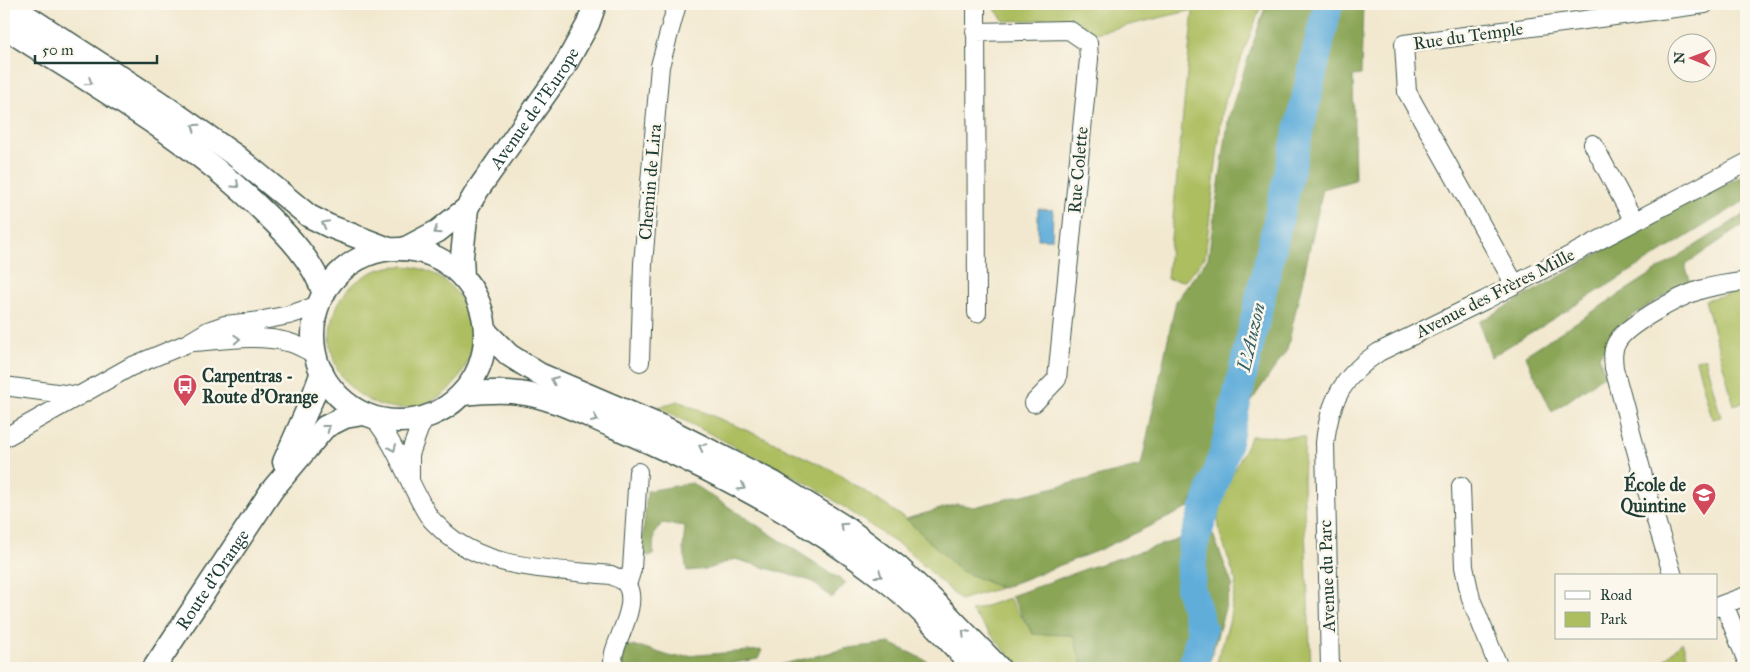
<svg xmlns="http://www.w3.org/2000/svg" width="1750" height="672" font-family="'IM FELL Great Primer',serif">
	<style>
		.green { fill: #adbe61; stroke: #667e4a }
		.forest { fill: #8aa557; stroke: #547146 }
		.water { fill: #61adda; stroke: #407587 }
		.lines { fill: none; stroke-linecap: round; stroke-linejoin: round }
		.river { stroke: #61adda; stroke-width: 30 }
		.minor-casing { stroke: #3f574b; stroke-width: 20 }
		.major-casing { stroke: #3f574b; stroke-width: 25 }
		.minor { stroke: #fff; stroke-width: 18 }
		.major { stroke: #fff; stroke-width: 22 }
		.oneway { stroke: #8f9e9a }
		.labels { text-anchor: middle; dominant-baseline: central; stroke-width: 5; stroke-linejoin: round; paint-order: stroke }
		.street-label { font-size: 18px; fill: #1f3d34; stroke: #fbf7ec }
		.poi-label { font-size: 18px; font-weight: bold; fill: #1f3d34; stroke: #fbf7ec; text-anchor: start }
		.water-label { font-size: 19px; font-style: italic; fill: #335f66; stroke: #fbf7ec }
	</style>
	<rect width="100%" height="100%" fill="#fbf7ec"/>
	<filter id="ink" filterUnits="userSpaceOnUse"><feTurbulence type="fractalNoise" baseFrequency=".02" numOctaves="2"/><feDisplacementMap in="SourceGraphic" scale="10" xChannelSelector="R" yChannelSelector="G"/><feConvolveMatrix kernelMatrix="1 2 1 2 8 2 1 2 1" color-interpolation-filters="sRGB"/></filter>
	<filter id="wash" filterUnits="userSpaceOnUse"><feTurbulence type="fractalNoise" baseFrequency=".0096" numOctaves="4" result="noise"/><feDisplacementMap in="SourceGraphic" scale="20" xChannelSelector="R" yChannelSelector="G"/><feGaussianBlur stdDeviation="1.12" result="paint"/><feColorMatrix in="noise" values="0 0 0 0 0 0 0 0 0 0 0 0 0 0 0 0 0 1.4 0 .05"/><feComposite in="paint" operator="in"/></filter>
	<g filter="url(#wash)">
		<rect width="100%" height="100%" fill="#f2e8cf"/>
		<path class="green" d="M991,4H1262L1223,106L1205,257L1185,281L1167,279L1193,10L1091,34L1074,19L1004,21Z
			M330 337a71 71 0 1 1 142 0a71 71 0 1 1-142 0Z
			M1742,290L1746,304V401L1734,405L1705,300Z
			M1705,358L1721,417L1712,419L1696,360Z
			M678,401L762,437L836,472L906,519L960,570L1000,588L960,600L908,551L816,488L658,407Z
			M1251,436L1305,437L1303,481L1311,668H1215L1229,623L1236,581L1220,534L1218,520L1225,490Z
			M1009,598L1033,634L1073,635L1083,668H1020L971,611Z
			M1682,642L1693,668H1656Z"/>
		<path class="forest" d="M1266,4H1363L1361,75L1353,76L1355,180L1323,189L1287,350L1218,449L1188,508L1099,550L1002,588L960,570L906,519L957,504L974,507L1141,466L1176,301L1208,258L1229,116Z
			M1746,174V200L1491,357L1479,322L1578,266L1660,216Z
			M1746,213V223L1685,265L1690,280L1627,319L1599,356L1605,375L1552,412L1525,355Z
			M692,483L846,583L832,598L811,581L735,559L708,569L687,571L683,549L685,526L662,523L654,534L653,555L641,557L647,491Z
			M1211,529L1232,584L1208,668H1083L1073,635L1033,634L1011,596L1088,568Z
			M890,643L927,661L926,668H906L896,665L874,668H767L849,648Z
			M625,646L642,647L672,657L762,650L758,659L705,668H617Z"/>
		<path class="water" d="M1038,209L1053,210L1052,239H1038Z"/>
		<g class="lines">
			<path class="river" d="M1193,668L1202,629L1190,587L1193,545L1225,450L1328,4"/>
		</g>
	</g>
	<g filter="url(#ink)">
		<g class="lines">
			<defs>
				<path id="minor" d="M976,4L977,313
					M975,32L1069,30L1088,43L1089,59L1057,379L1034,403
					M1593,144L1634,221
					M1514,283L1407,92L1404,44L1705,4
					M194,342C222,340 260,334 287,342C297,344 306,350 315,354
					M640,362L643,264L660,66L677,4
					M4,386L79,396
					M374,418C398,447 408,483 428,515C431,520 436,524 441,529C483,571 555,569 611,575C617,578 624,580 627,585C638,604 619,634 614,653C613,658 613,663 613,668
					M4,438L130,367L188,343L208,331L225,325L253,322L289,315L319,305
					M410,478V454L419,429L426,418
					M1461,486L1464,567L1471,599L1499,668
					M1673,576L1647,491L1614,368C1613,359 1612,350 1617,342C1626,325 1679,297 1697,291C1712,285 1730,284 1746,281
					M627,585L632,569L638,472
					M1724,604L1746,659
					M1716,607L1746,596
					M1330,668L1325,443C1329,401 1344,375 1379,352L1485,300L1746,163"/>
				<g id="major">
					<path d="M8,4L159,102L236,156L309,216L329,226L389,249"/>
					<path d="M4,27C93,85 188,137 264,212C288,235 313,261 324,294"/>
					<circle cx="399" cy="335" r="86"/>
					<path id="s1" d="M404,249L438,231L467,208L477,191L563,69L588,24L595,4"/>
					<path d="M463,277L462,256L467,208"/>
					<path d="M486,332L509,355L539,374L663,427L774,483L848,529L898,567L932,599L999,668"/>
					<path d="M463,394C481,392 501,390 519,393C552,397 582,413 612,426C711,468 803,516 888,582C920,607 947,639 974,668"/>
					<path d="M284,462L312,399L322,372"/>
					<path id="s2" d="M154,668L272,490L325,427L345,417L363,414"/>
				</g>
			</defs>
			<use href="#minor" class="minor-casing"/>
			<use href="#major" class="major-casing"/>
			<use href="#minor" class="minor"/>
			<use href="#major" class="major"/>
		</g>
		<defs><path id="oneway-chevron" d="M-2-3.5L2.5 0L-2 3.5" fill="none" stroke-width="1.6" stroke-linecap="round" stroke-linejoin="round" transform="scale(1.25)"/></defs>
		<g class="oneway">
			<use href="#oneway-chevron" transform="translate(89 82) rotate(33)"/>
			<use href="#oneway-chevron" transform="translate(195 127) rotate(-145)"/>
			<use href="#oneway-chevron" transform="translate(236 185) rotate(42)"/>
			<use href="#oneway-chevron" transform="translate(325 224) rotate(-154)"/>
			<use href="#oneway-chevron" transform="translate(437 231) rotate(146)"/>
			<use href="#oneway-chevron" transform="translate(237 339) rotate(-3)"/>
			<use href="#oneway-chevron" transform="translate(554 380) rotate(-157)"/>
			<use href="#oneway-chevron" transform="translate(595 419) rotate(23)"/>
			<use href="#oneway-chevron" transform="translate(327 428) rotate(-37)"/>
			<use href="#oneway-chevron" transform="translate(702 447) rotate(-153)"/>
			<use href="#oneway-chevron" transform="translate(393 448) rotate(66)"/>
			<use href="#oneway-chevron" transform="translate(742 487) rotate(30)"/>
			<use href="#oneway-chevron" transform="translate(843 526) rotate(-147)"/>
			<use href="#oneway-chevron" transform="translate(879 575) rotate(36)"/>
			<use href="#oneway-chevron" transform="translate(965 633) rotate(-134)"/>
		</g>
	</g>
	<defs>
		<symbol id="bus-pin" viewBox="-11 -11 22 30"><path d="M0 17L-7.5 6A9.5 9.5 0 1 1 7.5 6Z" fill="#d1495b" stroke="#fbf7ec"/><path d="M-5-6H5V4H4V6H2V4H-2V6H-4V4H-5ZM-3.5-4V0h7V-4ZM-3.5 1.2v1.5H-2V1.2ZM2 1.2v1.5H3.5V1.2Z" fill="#fff"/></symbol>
		<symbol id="school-pin" viewBox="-11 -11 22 30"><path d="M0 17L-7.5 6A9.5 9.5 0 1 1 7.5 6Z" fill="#d1495b" stroke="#fbf7ec"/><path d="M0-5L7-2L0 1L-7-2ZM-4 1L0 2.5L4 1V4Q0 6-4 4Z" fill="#fff"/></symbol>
	</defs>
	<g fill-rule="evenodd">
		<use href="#bus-pin" x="171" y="372" width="28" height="38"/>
		<use href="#school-pin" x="1690" y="481" width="28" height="38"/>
	</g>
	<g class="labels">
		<g class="street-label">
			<text transform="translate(1468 36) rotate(-8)">Rue du Temple</text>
			<text stroke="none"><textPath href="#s1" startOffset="196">Avenue de l'Europe</textPath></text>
			<text transform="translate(1078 170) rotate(-85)">Rue Colette</text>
			<text transform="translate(650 182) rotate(-85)">Chemin de Lira</text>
			<text transform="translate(1495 293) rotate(-27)">Avenue des Frères Mille</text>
			<text transform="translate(1327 576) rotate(-92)">Avenue du Parc</text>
			<text stroke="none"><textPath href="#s2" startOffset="106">Route d'Orange</textPath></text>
		</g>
		<g class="poi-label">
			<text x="202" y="376">Carpentras -<tspan x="202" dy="21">Route d'Orange</tspan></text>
			<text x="1686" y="485" text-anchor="end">École de<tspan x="1686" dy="21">Quintine</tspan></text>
		</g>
		<g class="water-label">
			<text transform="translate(1251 337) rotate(-77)">L'Auzon</text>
		</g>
	</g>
	<rect width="1750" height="672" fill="none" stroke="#fbf7ec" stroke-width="20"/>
	<rect x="1555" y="574" width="162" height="65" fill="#fbf7ec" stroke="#a3ada2"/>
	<rect x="1565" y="591" width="25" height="8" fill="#ffffff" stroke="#a3ada2"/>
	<text x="1600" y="600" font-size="15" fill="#1f3d34">Road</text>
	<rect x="1565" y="612" width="25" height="15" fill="#adbe61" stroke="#a3ada2"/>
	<text x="1600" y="624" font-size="15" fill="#1f3d34">Park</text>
	<g transform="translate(1692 58) rotate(271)"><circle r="24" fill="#fbf7ec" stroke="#a3ada2"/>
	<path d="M0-4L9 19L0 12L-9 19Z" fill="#d1495b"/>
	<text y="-8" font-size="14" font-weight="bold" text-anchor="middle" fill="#1f3d34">N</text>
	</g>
	<path d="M35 55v8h122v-8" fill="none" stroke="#1f3d34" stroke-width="2.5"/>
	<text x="42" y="55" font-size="15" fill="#1f3d34" stroke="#fbf7ec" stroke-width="4" paint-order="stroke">50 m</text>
</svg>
